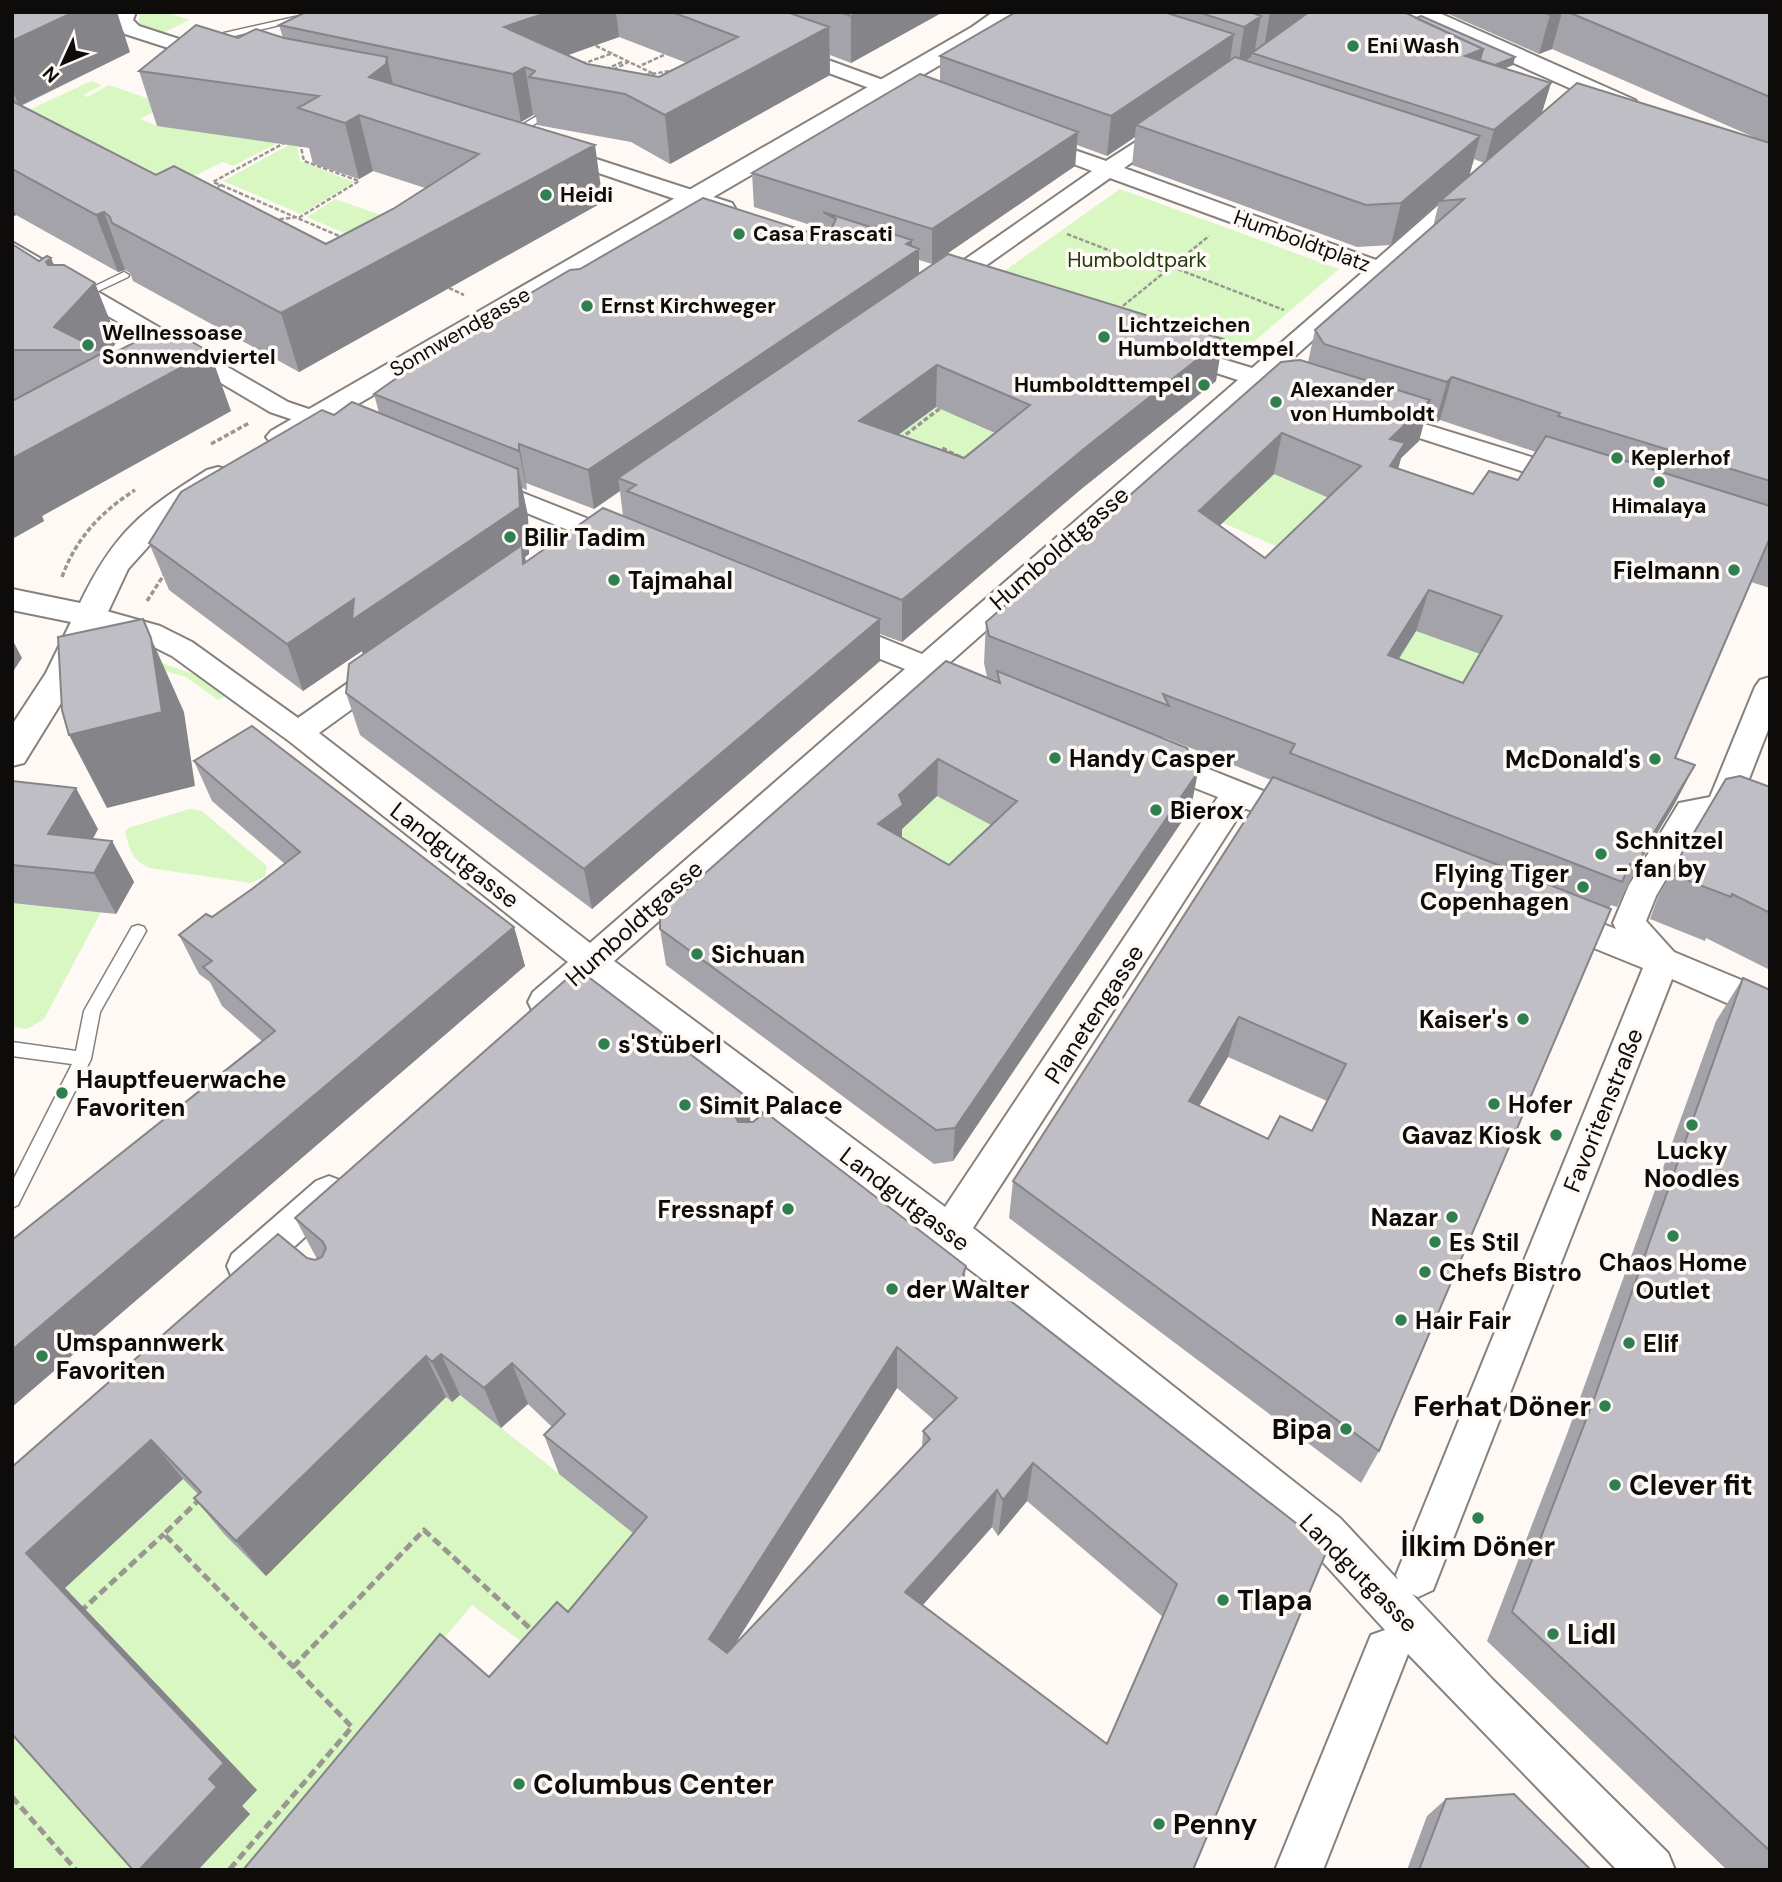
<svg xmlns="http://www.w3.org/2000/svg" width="1782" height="1882" font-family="'DM Sans',sans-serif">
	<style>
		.green { fill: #d8f7c2 }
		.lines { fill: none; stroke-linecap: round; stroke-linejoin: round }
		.lane-casing { stroke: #86817d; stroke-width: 3 }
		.street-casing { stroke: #86817d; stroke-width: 4 }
		.secondary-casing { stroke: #86817d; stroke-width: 4 }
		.path-far2 { stroke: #9a9793; stroke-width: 2.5; stroke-dasharray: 4.5 2; stroke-linecap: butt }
		.path-far1 { stroke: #9a9793; stroke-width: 3.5; stroke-dasharray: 5 2.5; stroke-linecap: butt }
		.path { stroke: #9a9793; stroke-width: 5; stroke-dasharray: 9 4.5; stroke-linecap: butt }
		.lane { fill: #fff; fill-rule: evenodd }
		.street { fill: #fff; fill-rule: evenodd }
		.secondary { fill: #fff; fill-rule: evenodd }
		.wall { fill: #a3a3a9; fill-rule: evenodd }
		.shaded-wall { fill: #858589 }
		.building { fill: #bebec4; stroke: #858589; stroke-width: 2; fill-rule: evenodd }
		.poi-dot { fill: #307f50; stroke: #fef9f4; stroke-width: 2.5 }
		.labels { text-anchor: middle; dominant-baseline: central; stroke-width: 7; stroke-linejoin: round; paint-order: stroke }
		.far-poi-label { font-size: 21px; font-weight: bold; fill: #0d0c0a; stroke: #fef9f4; text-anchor: start }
		.far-street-label { font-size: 21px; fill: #0d0c0a; stroke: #fef9f4 }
		.far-park-label { font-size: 21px; fill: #243b0d; stroke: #fef9f4 }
		.poi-label { font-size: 24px; font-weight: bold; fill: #0d0c0a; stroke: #fef9f4; text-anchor: start }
		.street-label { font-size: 24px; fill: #0d0c0a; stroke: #fef9f4 }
		.near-poi-label { font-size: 28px; font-weight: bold; fill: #0d0c0a; stroke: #fef9f4; text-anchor: start }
	</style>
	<rect width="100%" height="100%" fill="#fef9f4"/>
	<path class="green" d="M149,12H165L190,20L160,34L139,24V14Z
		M91,81L102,85L83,95L87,97L109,85L166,105L140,119L157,126L296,134L233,166L223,162L188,179L177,205L12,118Z
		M296,141L300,161L354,182L301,214L223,181Z
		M1120,189L1339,269L1237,356L993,279Z
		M335,199L404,223L409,261L307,217Z
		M930,394L974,424L1031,449L1007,464L855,445Z
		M1274,474L1351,507L1300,557L1221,522Z
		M1421,623L1448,643L1489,657L1493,702L1375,695Z
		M156,661L211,680L229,694L218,700L186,677L151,667Z
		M954,770L1050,802L948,901L873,846L899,832Z
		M189,809L202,811L267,866L265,876L251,883L150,868C132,861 130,850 125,832L128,828Z
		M12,903L101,912L44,1019L27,1029L12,1027Z
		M460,1395L658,1553L549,1662L472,1605L248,1870H198L250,1813L12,1637L183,1479L193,1488L208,1475L266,1575L446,1397L452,1402Z
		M12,1715L151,1870H12Z"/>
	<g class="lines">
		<defs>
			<path id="lane" d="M317,12H334L230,37L211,47L206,44L224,33Z
				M535,117L540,120L538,122L514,137L506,135Z
				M124,272L129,275L128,277L90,295L81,293Z
				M138,925L144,927L146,931L100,1012L91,1059L18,1205L12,1208V1182L72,1064L12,1056V1042L76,1051L84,1011L132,927Z"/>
			<path id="street" d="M118,12H136L133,20L139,26L222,53L225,57L215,63L125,34L114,21Z
				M787,45L924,95L927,99L924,103H910L780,55L777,51L780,47Z
				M1170,120L1180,126L1177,130L1124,168L1376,260L1459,187L1467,186L1478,192L1274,375L1283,382L1280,387H1261L947,665L955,673L950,680L940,683L930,680L614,961L945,1207L1218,797L1144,768L1140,760L1144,752L1155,749L1166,752L1311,810L1316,818L1311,826L1300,829L1244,808L973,1228L1340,1518L1398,1580L1396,1575L1643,968L1547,929L1543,920L1547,911L1559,907L1616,929L1613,923L1629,885L1679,803L1710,797L1755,687L1760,680L1770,677V725L1738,807L1733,815L1700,821L1656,896L1646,921L1674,952L1770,992V1022L1672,979L1433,1590L1418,1597L1412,1594L1494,1681L1668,1853L1675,1870H1617L1408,1654L1323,1870H1275L1371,1635L1385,1630L1310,1548L994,1288L592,981C574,997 558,1020 533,1012L528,1002L533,992L568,962L289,741L172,656L140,640L82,623L78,616L82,609L92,607L160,626L192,642L298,718L375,664L385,661L395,664L399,671L395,678L319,733L590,943L905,669L828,638L824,631L828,624L838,622L848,624L922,654L1238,380L1167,357L1163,352L1167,347H1183L1252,368L1364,271L1110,178L947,293H931L928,288L931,283L1092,171L1026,146L1023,142L1026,138H1040L1106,161Z
				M553,145L732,203L735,208L732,213H716L546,155L543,151Z
				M12,242L288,402L350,423L354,428L350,433L341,436L270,412L12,259Z
				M1379,410L1580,472L1584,478L1580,484H1562L1370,422L1367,417L1370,412Z
				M485,478L629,535L632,541L629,547L619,549L609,547L476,492L472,486L476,480Z
				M329,1176L342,1181L348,1192L342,1203L260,1278L246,1283L232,1278L227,1266L232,1254L316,1181Z"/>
			<path id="secondary" d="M993,12H1018L988,37L291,443L281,446L271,443L266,437L271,431L972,27Z
				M1407,12H1437L1635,100L1639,105L1635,110H1619L1410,17Z
				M218,467L229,470L233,476L229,482L173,519L128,569L79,674L24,763L12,766V725L46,673L71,622L12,610V589L80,603C115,531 142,511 207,470Z"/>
		</defs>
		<use href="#lane" class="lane-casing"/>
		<use href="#street" class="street-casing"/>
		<use href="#secondary" class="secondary-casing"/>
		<path class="path-far2" d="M590,43L654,74
			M622,62L609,68L613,70L630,61
			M582,64L613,53
			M642,65L666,54
			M639,76L676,70
			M221,185L346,239
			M212,190L221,185L213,182L286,142
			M273,220L300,217L359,181L304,161L300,143
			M1067,234L1165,272
			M1172,267L1284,310
			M449,288L464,295
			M1118,310L1209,236"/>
		<path class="path-far1" d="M900,439L943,406
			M211,444L249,423
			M936,452L942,448L962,458
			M62,577C76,538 101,512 135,490
			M147,601L165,573"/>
		<path class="path" d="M201,1498L164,1534L352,1727L229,1870
			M80,1612L164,1534
			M293,1667L424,1530L535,1633
			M12,1797L76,1870"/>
		<use href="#lane" class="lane"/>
		<use href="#street" class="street"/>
		<use href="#secondary" class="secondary"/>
	</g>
	<path class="wall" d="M12,12L130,52L21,106L156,175L326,244L393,209L425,188L373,171L359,179L313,164L309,148L157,126L139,71L238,38H283L279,25L306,12H943L851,63L830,55V75L670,164L631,142L537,125L536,116L533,115L521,122L508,119L603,202L299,372L133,281L130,273L125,270L118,272L16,215L12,216ZM619,37L687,63L659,77L587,64L567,55Z
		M1016,12H1308L1416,18L1515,57L1513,65L1505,68L1551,83L1542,113L1765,142L1552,49L1539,54L1444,12H1770V588L1751,582L1675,758L1695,765L1674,805L1638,865L1617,907L1611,905L1609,908L1379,1451L1361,1483L1009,1218L1013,1181L1271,780L1163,737L1191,808L953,1161L934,1164L666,965L660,929L996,682V680L987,677L984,663L986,622L1308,362L1315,330L1433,227L1439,202L1391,245L1357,247L1132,165L1135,137L1107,156L1077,145L1075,166L932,264L919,260V273L1216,381L1080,490L902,642L880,634V661L592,909L360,735L346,693L363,654L362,651L303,691L169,590L149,543L334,415L379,413L374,394L525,302L524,297L580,269L824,236L823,229L754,207L752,173L940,82V56ZM1474,159L1484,163L1469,176ZM936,407L995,433L964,458L898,435ZM1440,420L1536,452L1518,480L1473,494L1398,469L1401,458L1419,441L1424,421L1435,424ZM1274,474L1329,498L1265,558L1219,526ZM526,483L594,509L620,491L623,516L526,562L525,557L529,554L528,516L522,488L527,490ZM1416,631L1480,654L1463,683L1399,659ZM937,796L991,825L949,865L902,838V829ZM1228,1057L1327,1101L1312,1131L1268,1139L1199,1106Z
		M12,244L39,261L54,265L118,341L107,353L231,411L42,516L44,521L12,539Z
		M194,761L514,927L525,966L12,1407V1240L262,1041L222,1006L210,982L199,974L179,935L212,917L252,889L285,864L212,801Z
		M12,781L98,829L93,839L112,841L134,882L116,914L12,903Z
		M1770,787V970L1706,938L1705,941L1650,919L1658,897L1682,853Z
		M1743,978L1770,990V1870H1727L1487,1641L1567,1434L1716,1021Z
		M750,1122L966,1266L965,1277L967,1282L1328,1548L1193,1870L489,1677L568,1612L633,1533L559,1474L544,1435L552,1427L528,1404L501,1428L460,1395L452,1402L446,1397L266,1576L225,1535L194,1498L198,1494L183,1479L65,1588L257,1790L242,1806L250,1814L198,1870H133L12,1467L307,1258L315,1260L317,1259L295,1218ZM897,1388L934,1420L923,1431L922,1447L734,1645ZM1027,1501L1163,1617L1107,1744L922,1606L992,1527L998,1536Z
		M1446,1799L1591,1870H1407L1427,1816Z"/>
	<path class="shaded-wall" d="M74,12H117L130,52L19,106L12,89V41Z
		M549,12H616L619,37L529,69L525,67L533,115L521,122L504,27Z
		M857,12H943L851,63V16Z
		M1270,12H1308L1264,48Z
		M1558,12H1562L1552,49L1539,54L1550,15Z
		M1261,16L1254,54L1252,53L1251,57L1238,66L1244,27Z
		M829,27L830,75L670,164L665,115Z
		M1234,34L1228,73L1136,125L1135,137L1107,156L1111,116Z
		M1483,49L1475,81L1465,56Z
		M387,57L399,112L369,77Z
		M1515,57L1513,65L1489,75L1492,67Z
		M1551,83L1541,115L1485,163L1494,130Z
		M359,115L373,171L359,179L345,123Z
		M1078,132L1075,166L932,264V229Z
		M1480,136L1469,177L1440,201L1439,202L1391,245L1401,203Z
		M595,145L603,202L299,372L281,313Z
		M12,206L16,215L13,217L12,214Z
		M104,212L125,270L118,272L96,215Z
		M912,240V254L919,249V286L618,478L620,491L594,509L588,470Z
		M51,258L72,308L95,283L118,341L103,358L100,350L54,327L46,262Z
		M1223,339L1216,381L1080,490L902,642V600L1085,448Z
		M210,352L231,411L42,516L44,521L12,539L13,458Z
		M937,365L936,407L860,463L859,421Z
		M1452,377L1440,420L1435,424L1447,382Z
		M1430,400L1419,441L1401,458L1394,484L1379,507L1390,439Z
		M1282,433L1274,474L1192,552L1199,511Z
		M519,444L526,483L527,490L519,451Z
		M518,469L528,516L529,554L525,557L531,587L367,667L362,651L303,691L287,644Z
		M1429,590L1416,631L1375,695L1388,655Z
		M880,619V661L592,909L584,869Z
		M151,638L184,712L195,786L107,808L69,735Z
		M12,639L22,658L12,673Z
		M938,759L937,796L902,829V841L878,824L899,795Z
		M1695,765L1674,805L1637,867L1647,844Z
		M1198,772L1191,808L953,1161L955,1128Z
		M76,788L98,829L74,871L48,834Z
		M112,841L134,882L116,914L94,873Z
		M514,927L525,966L12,1407V1350Z
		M1239,1017L1228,1057L1179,1140L1189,1101Z
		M748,1098L753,1145L740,1160L734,1113Z
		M897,1347V1388L718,1671L709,1639Z
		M441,1354L460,1395L452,1402L432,1362Z
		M426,1356L446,1397L266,1576L236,1541Z
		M512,1363L528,1404L501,1428L484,1388Z
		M151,1440L183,1479L65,1588L257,1790L242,1806L250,1814L198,1870H139L209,1779L26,1553Z
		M1033,1463L1027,1501L998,1536L1003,1500Z
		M997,1490L992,1527L904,1626L905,1592Z"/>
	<path class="building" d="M12,12H74L12,41Z
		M306,12H549L504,27L587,64L659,77L738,37L672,12H787L829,27L665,115L625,94L529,77L535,71L525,67L513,74L279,25Z
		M840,12H857L851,16Z
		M1016,12H1164L1234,34L1111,116L940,56Z
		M1198,12H1250L1261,16L1244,27Z
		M1309,12H1404L1483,49L1465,56L1551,83L1494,130L1252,53Z
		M1543,12H1558L1550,15Z
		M1568,12H1770V97Z
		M1421,16L1515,57L1495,65L1480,60L1483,49L1416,18Z
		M196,25L238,38L256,29L284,38L387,57L386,64L369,77L595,145L281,313L112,223L110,217L104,212L96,215L12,169V101L156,175L174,166L326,244L393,209L479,154L359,115L345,123L298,108L319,96L139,71Z
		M1235,57L1480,136L1401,203L1366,205L1136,125Z
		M920,74L1078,132L932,229L752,173Z
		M1577,83L1770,143V481L1558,416L1560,413L1452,377L1447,382L1324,344L1315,330L1464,199L1440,201Z
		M703,198L827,238L836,219L823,212L912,240L906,244L919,249L588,470L519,444V451L374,394L398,377L529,299L524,297L570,270L580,269Z
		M12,244L39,261L47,256L51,258L46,262L48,265H64L95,283L54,327L100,350H12Z
		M948,254L1223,339L1085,448L902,600L627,491L636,485L618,478ZM937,365L1030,405L964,458L859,421Z
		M165,327L210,352L13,458L16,461L12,463V401L104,352L110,355Z
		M1300,360L1430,400L1390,439L1405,443L1390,466L1473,494L1489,471L1518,480L1546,436L1770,506V541L1769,540L1675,758L1695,765L1647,844L1637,867L1630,864L1622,882L1290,753L1295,744L1163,694L1169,706L989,636L986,622L1281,362ZM1282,433L1361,466L1265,558L1199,511ZM1429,590L1502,616L1463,683L1388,655Z
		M352,402L518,469L520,507L352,620L354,599L287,644L149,543L181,492L322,410L334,415Z
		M603,508L880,619L584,869L346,693L349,664L522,545L523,564Z
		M143,619L151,638L162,712L69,735L62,710L58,637Z
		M946,661L1000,683L997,671L1187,748L1198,772L955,1128L936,1130L660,929V913ZM938,759L1017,801L949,865L878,824L903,805L899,795Z
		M252,726L514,927L12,1350V1240L275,1031L203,967L212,961L179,935L206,914L212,917L252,889L300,852L194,761Z
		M1740,776L1770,787V913L1732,894L1731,897L1673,875L1682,853L1726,779Z
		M1273,777L1611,909L1379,1451L1013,1181ZM1239,1017L1346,1064L1312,1131L1280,1116L1268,1139L1189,1101Z
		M12,781L76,788L48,834L112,841L94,873L12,865Z
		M578,969L748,1098L734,1113L738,1122H753L765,1112L966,1266L963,1274L967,1282L976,1284L985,1281L1328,1548L1193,1870H243L440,1634L489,1677L557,1602L568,1612L647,1517L544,1435L565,1414L512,1363L484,1388L441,1354L432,1362L426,1356L236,1541L194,1498L201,1492L151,1440L26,1553L224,1763L209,1779L217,1787L139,1870H133L12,1734V1467L278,1234L307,1258L315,1260L322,1257L326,1248L323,1242L295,1218ZM897,1347L957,1398L923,1431L930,1439L727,1653L709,1639ZM1033,1463L1177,1584L1107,1744L905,1592L997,1490L1003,1500Z
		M1743,978L1770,990V1851L1512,1612L1594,1399Z
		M1514,1794L1591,1870H1419L1446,1799Z"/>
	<g class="poi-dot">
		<circle cx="1353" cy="46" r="7"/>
		<circle cx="546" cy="195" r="7"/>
		<circle cx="739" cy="234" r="7"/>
		<circle cx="587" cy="306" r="7"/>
		<circle cx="1104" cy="337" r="7"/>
		<circle cx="88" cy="345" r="7"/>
		<circle cx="1204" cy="385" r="7"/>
		<circle cx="1276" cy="402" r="7"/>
		<circle cx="1617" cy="458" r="7"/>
		<circle cx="1659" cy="482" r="7"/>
		<circle cx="510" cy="537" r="7"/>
		<circle cx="1734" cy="570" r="7"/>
		<circle cx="614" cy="580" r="7"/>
		<circle cx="1055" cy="758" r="7"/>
		<circle cx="1655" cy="759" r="7"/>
		<circle cx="1156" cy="810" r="7"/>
		<circle cx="1601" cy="854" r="7"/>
		<circle cx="1583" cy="887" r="7"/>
		<circle cx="697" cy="954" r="7"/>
		<circle cx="1523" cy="1019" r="7"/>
		<circle cx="604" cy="1044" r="7"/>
		<circle cx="62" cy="1093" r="7"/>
		<circle cx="1494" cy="1104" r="7"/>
		<circle cx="685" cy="1105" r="7"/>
		<circle cx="1692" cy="1125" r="7"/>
		<circle cx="1556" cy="1135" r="7"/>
		<circle cx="788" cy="1209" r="7"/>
		<circle cx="1452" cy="1217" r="7"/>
		<circle cx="1673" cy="1236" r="7"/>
		<circle cx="1435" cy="1242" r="7"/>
		<circle cx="1425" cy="1272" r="7"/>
		<circle cx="892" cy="1289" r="7"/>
		<circle cx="1401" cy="1320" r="7"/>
		<circle cx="1629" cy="1343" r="7"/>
		<circle cx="42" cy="1356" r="7"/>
		<circle cx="1605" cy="1406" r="7"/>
		<circle cx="1346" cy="1429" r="7"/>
		<circle cx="1615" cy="1485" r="7"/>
		<circle cx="1478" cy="1518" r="7"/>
		<circle cx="1223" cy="1600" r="7"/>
		<circle cx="1553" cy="1634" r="7"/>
		<circle cx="519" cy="1784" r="7"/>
		<circle cx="1159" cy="1824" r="7"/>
	</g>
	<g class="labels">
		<g class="far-poi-label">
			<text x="1367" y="46">Eni Wash</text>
			<text x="560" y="195">Heidi</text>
			<text x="753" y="234">Casa Frascati</text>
			<text x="601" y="306">Ernst Kirchweger</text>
			<text x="1118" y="325">Lichtzeichen<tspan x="1118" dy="24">Humboldttempel</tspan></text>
			<text x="102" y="333">Wellnessoase<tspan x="102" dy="24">Sonnwendviertel</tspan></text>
			<text x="1190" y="385" text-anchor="end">Humboldttempel</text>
			<text x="1290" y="390">Alexander<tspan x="1290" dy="24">von Humboldt</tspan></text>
			<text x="1631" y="458">Keplerhof</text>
			<text x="1659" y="506" text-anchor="middle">Himalaya</text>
		</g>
		<g class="far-street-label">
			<text transform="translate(1302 241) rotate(20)">Humboldtplatz</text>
			<text transform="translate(460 332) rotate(-30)">Sonnwendgasse</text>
		</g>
		<g class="far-park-label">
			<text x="1137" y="260">Humboldtpark</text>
		</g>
		<g class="poi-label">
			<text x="524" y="537">Bilir Tadim</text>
			<text x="1720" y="570" text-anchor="end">Fielmann</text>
			<text x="628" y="580">Tajmahal</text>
			<text x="1069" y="758">Handy Casper</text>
			<text x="1641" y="759" text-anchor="end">McDonald's</text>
			<text x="1170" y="810">Bierox</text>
			<text x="1615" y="840">Schnitzel<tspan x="1615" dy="28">- fan by</tspan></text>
			<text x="1569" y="873" text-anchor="end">Flying Tiger<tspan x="1569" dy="28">Copenhagen</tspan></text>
			<text x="711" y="954">Sichuan</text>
			<text x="1509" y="1019" text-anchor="end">Kaiser's</text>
			<text x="618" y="1044">s'Stüberl</text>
			<text x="76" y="1079">Hauptfeuerwache<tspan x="76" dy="28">Favoriten</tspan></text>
			<text x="1508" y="1104">Hofer</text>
			<text x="699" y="1105">Simit Palace</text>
			<text x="1542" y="1135" text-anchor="end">Gavaz Kiosk</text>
			<text x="1692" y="1150" text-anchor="middle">Lucky<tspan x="1692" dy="28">Noodles</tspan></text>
			<text x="774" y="1209" text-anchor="end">Fressnapf</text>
			<text x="1438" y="1217" text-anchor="end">Nazar</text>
			<text x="1449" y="1242">Es Stil</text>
			<text x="1673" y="1262" text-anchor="middle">Chaos Home<tspan x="1673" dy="28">Outlet</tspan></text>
			<text x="1439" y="1272">Chefs Bistro</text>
			<text x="906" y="1289">der Walter</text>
			<text x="1415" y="1320">Hair Fair</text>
			<text x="56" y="1342">Umspannwerk<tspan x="56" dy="28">Favoriten</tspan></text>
			<text x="1643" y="1343">Elif</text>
		</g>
		<g class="street-label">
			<text transform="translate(1059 548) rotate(-41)">Humboldtgasse</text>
			<text transform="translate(455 855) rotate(38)">Landgutgasse</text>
			<text transform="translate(634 923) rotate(-42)">Humboldtgasse</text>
			<text transform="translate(1094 1014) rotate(-57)">Planetengasse</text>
			<text transform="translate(1603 1110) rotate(-68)">Favoritenstraße</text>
			<text transform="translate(905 1199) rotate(37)">Landgutgasse</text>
			<text transform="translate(1359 1573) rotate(45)">Landgutgasse</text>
		</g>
		<g class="near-poi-label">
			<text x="1591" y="1406" text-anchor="end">Ferhat Döner</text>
			<text x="1332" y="1429" text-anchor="end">Bipa</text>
			<text x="1629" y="1485">Clever fit</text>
			<text x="1478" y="1546" text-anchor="middle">İlkim Döner</text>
			<text x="1237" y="1600">Tlapa</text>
			<text x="1567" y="1634">Lidl</text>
			<text x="533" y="1784">Columbus Center</text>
			<text x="1173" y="1824">Penny</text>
		</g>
	</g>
	<rect width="1782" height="1882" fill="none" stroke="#0d0c0a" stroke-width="28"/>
	<g transform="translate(63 63) rotate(226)" stroke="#fef9f4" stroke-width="5" paint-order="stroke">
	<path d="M0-5L12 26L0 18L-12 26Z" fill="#0d0c0a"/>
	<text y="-10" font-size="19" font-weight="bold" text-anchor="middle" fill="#0d0c0a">N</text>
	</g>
</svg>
